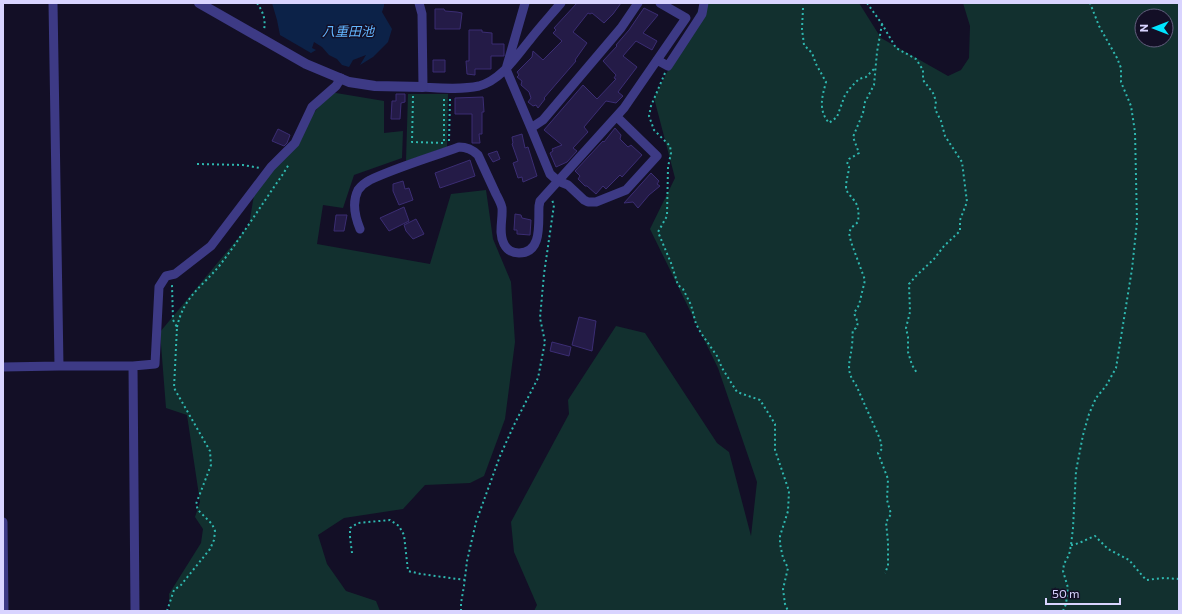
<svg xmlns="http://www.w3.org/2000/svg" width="1182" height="614" font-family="Commissioner,'Noto Sans JP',sans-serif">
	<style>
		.green { fill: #12302f; fill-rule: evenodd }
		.water { fill: #0c2248 }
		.building { fill: #241b47; stroke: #3b2d73 }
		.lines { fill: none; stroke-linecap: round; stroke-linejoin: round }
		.path { stroke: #2fb8b0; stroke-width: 2; stroke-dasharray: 2 3; stroke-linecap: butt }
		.minor { stroke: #3d3a85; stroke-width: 9 }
		.tertiary { stroke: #3d3a85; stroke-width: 10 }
		.labels { text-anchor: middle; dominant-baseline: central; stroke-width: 3; stroke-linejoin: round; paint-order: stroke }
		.water-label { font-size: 13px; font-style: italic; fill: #62b6ff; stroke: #130f26 }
	</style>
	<rect width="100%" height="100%" fill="#130f26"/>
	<path class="green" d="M702,3H859L881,38L948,76L961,70L969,58L970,26L963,3H1179V611H534L537,605L514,552L511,522L569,414L568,400L616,326L645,333L717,443L729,452L751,536L757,482L718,368L650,229L675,178L654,98ZM1142,16H1166V40H1142Z
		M330,92L384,101V133L403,131L402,158L354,175L343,208L323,205L317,244L430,264L451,194L486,190L493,239L511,282L515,342L505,419L484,476L470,483L425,485L403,509L344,518L318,535L327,564L346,591L376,601L380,611H170L169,594L201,543L203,529L195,517L200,502L187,415L166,408L160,332L249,225L255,189Z
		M408,94H448L447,147L406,161Z"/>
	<path class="water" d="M272,3H384V6L382,12L392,29L388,42L373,57L360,65L366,55L353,60L349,67L342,65L337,59L329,55L322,47L314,42L312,48L316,50L311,53L280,35L277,20Z"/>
	<path class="building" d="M577,3H621L613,14L604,23L592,13L590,14L588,13L573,32L587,43L575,60L576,61L544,98L545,99L538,108L536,105L533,106L528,102L531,98L529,92L521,85L522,81L517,77L519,75L517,72L532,57L533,51L543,60L562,41L553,33L556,30L554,28Z
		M644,8L658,15L643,33L657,41L652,50L636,41L623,56L637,67L618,92L623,96L616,103L606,101L584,127L588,132L573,148L577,151L567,162L556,167L550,153L553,151L552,149L562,145L544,130L583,85L597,99L616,79L614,78L616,75L603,61L617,46L616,45L629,30Z
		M435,9H444L445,11L457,12L462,13L460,29H435Z
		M469,30H482V32L492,33V44H504V56H491V69H475V75L467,74L466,61H469Z
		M433,60H445V72H433Z
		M396,94H405V102L401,103L400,119H391L392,101H396Z
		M483,97L484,112H482V134H479L480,143H472V114H455V98Z
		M615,128L621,135L620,139L628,147L631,145L642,155L622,177L620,175L606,189L603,186L596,194L587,186H585L578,179L580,176L575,171L603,141L604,142Z
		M278,129L290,135L287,143L284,146L272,141Z
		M522,134L525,148L528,147L537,176L523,182L522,177L518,178L513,163L518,161L512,144L513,143L512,137Z
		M497,151L500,159L493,162L488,154Z
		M470,160L475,176L440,188L435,173Z
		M651,173L659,181L657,184L660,186L649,195L638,208L633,202L624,203Z
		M403,181L405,189L409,188L413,200L399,205L393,191V184Z
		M404,207L409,221L389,231L380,218Z
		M515,214L521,215L522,218L531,220L530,235L517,234V230H514Z
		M336,215H347L344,231H334Z
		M416,219L424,234L413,239L406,231L404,225Z
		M579,317L596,321L592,351L572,345Z
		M552,342L571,347L569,356L550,351Z"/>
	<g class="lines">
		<path class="path" d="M257,3C263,12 266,19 264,30
			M867,3L882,24L896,48L916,59L923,70V80L933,93L936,101L935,109L941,121L945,136L962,162L967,202L960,220V231L944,246L934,259L916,276L909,284L910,312L906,328L908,337V352L912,365L917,373
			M803,8L802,29L804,45L812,53L816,64L826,82C822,97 818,110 829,123L837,117L845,95L851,87L859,79L866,77L875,68
			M882,24L877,52L874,85L865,102L863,113L853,137L859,153L849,159L847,164L849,167C849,173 844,186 847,191C848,194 851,196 853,199C859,206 859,212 858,222L851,228L849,233L851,242L865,280L859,305L854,313L858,323L856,328L853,330C852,335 853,339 852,344C851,361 844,369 856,385L880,439L882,449L878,453L888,479L887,500L891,514L886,522L888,542V566L885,573
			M665,73L651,106L649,116L654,130L670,146L671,153L668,167L667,216L658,232L671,263L678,285L683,289L691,305L696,324L701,333L717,356L722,368L737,392L760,400L775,424V450L789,491L788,511L780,536V544L783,558L788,568L783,589L785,604L788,611
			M413,96L412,142L444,143V98
			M449,141L450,98
			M197,164L243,165L260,168
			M177,327C184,296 202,287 220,265C242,236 262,204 283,174L289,164
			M1071,545C1079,544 1087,539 1095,536L1108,549L1129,560L1146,580L1164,578L1179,579
			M352,553L350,537V528L358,523L390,520L399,526L404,535L408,571L421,574L465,580
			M167,611L174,590L181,585L210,549L214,540L215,531L212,524L198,510L196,504L211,465L210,451L174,388L177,327L173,320L172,285
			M461,611V603L464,586L467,561L476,522L500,456L514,425L538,378L545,342L540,318L544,274L554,205L552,200
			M1063,611L1066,604L1068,588L1063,571L1064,564L1069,555L1071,545L1073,528L1076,471L1083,435L1089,414L1096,398L1106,386L1116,368L1132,269L1137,222L1135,132L1131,106L1121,82V68L1117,58L1099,26L1090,3"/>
		<path class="minor" d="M53,3L59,366
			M419,3L422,14L423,87C441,88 461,90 479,86C501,80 515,58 529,41C539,28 550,16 561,3
			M525,3L506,69L531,128L550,174L558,181L568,185L584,200L588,202H596L626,190L657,156L617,117
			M657,60L668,66L702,14L704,3
			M531,128L543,120L621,28L638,3
			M360,229C355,217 352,202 358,190C361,186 366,182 370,180C398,167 429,158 459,147C467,147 472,149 478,155C484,168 490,181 496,194C498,198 501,203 502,208C503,220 498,233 504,244C507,250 512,253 519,253C543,253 538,222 539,206L540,201L624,108L686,18L660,3
			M133,366L135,611
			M3,367L59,366H133L155,364L159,287L166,276L175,274L211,246L271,167L295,143L312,107L336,86L341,78
			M3,522L4,611"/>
		<path class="tertiary" d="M199,3L306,64L349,82L375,86L423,87"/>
	</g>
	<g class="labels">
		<g class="water-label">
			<text x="348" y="31">八重田池</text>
		</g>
	</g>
	<rect width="1182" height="614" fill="none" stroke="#d9d4ff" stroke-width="8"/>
	<g transform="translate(1154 28) rotate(270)"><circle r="19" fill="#130f26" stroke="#625e7d"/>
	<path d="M0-3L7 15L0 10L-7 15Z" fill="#00e5ff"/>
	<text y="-6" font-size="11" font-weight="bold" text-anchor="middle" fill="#d9d4ff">N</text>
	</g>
	<path d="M1046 598v6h74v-6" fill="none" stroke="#d9d4ff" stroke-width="2"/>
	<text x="1052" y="598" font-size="12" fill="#d9d4ff" stroke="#130f26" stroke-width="3" paint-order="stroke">50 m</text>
</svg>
